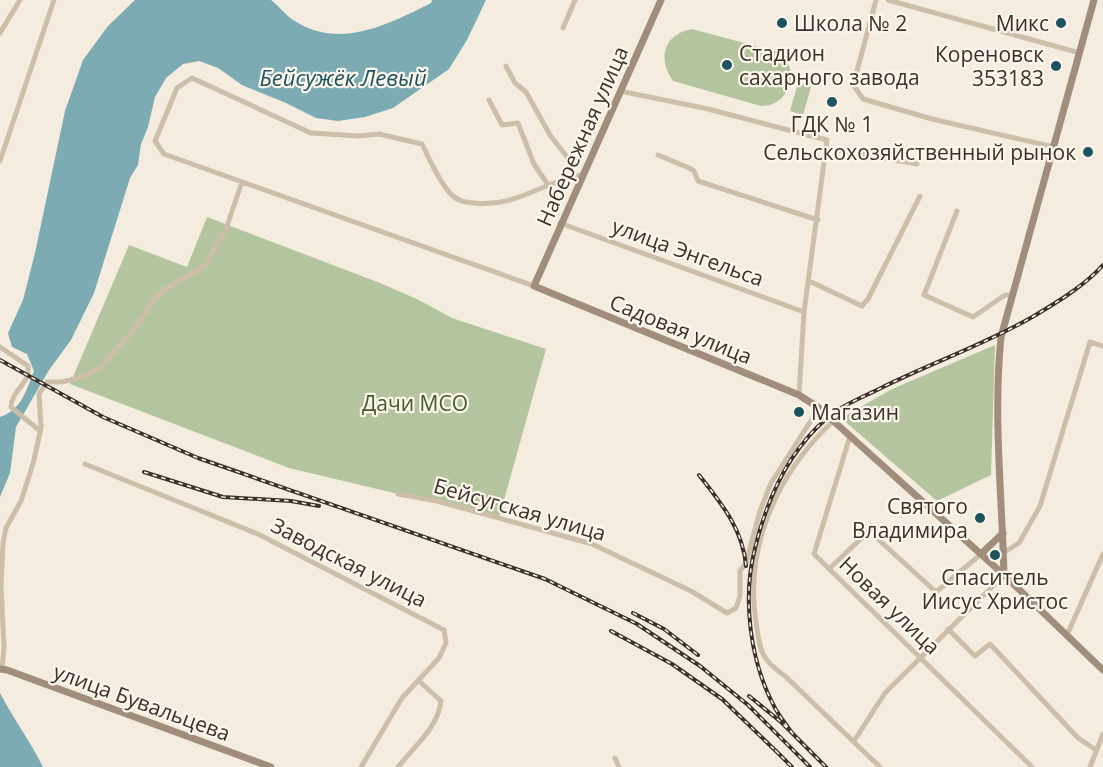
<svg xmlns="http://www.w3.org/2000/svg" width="1103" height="767" font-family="'Open Sans',sans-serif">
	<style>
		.green { fill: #b4c49e }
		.water { fill: #7dabb3 }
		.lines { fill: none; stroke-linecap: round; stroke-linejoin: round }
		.street { stroke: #cdbeaa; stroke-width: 5 }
		.secondary { stroke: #a18d7b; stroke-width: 7 }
		.rail-casing { stroke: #3b312a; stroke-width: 4 }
		.rail { stroke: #fbf6ec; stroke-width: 1.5; stroke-dasharray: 4.5; stroke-linecap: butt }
		.poi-dot { fill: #1d535f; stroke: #fbf6ec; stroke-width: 2 }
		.labels { text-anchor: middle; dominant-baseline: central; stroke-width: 4.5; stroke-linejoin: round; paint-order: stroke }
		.poi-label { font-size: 21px; fill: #3b312a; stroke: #fbf6ec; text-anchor: end }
		.street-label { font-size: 21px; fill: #3b312a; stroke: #fbf6ec }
		.park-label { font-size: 21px; fill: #455a2c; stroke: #fbf6ec }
		.water-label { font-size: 22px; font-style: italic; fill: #1d535f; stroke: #fbf6ec }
	</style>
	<rect width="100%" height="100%" fill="#f4eddf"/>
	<path class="green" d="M692,29L778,52C802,67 790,107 761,106L673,81C657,58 664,34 692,29Z
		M798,83L811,87L803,115L790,111Z
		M207,217L380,283L419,300L452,318L546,349L499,518L289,468L70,384L129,245L187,267Z
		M995,345L991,475L937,501L841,418L892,389Z"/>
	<path class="water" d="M135,0H271C279,6 286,16 295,21C340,50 389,24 431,3L432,0H486L467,40L449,69L393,108L365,117L338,121L316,118L286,103L242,85L218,68L199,61L183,64L166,78L155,97L148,127L141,144L138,165L130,178L94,293L71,340L49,370L16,427L10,473L0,497V417C22,410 26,390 34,371L27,354L12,347L8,333L23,300L35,253L65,111L83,60L108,26Z
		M0,693C13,718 30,741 43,767H0Z"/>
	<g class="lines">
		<path class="street" d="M876,0L854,82V86L863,99L932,119L1054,147
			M888,0L1080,53
			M563,28L575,0
			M0,33L20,0
			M506,66L515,83L526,92L550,135L567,157L575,177
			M620,91L708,109L827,140L804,312L799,395
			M489,100L502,125L518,123L534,164L548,185
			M826,148L917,164
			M658,155L689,168L694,171L698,181L818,220
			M0,161L54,0
			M957,211L924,295L973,317L1005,295H1013
			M560,223L804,312
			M809,281L862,306L868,299L920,196
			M534,286L164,154L155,141L177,88L192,78L311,133L359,136L379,134L422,144C430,160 438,180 450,193C457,201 464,202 474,203C516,208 542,182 581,175
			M0,347L28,366C31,383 11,391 11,407L40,431
			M833,421C778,473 744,546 756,622C760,650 760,659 785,676L880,767
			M850,436L814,554L1032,767
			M85,464L258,534L444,630L446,643L439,658L402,698L361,767
			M398,494L437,501L592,544L691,591L727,613L736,608L740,596V571L746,563L760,511L771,483L819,408
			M1003,553L1019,543L1040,506L1090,342L1103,346
			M829,569L869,531L936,592L981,554
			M948,629L975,656L990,644L1078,738L1096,750
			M1067,635L1103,554
			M2,669L4,647L1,585L3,543L6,528L21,501L33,464L41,428L39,394L47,382H61L79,378L98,370L134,330L153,301L164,290L206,265L226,229L242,182
			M854,741L885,693L1004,575
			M615,758L619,767
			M398,767C413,748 439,726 441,701L419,681
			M1090,767L1103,734"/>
		<path class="secondary" d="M661,0L534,286L799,395L819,408L1004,575L1103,670
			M981,554L1003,533
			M1004,575C1002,496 993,416 1001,337L1094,0
			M0,669L7,670L271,767"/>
		<defs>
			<path id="rail" d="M0,360L103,417L198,458L545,579L637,624L700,666L748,705L810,767
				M144,472L223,497L291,501L319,506
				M699,475C721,503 743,529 746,566
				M633,613L664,629L698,655
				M611,631L672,664L722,699L779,754
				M749,696L781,722L826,767
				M793,734C787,726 780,717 775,708C750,662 742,599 755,548C767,499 787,453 826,419C842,405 863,397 881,388C931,363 986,344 1034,316C1059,301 1084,286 1103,265
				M775,750L792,767"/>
		</defs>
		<use href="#rail" class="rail-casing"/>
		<use href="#rail" class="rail"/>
	</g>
	<g class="poi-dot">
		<circle cx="782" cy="23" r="6"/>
		<circle cx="1061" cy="23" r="6"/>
		<circle cx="727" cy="65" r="6"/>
		<circle cx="1056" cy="66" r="6"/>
		<circle cx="832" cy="102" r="6"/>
		<circle cx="1088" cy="152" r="6"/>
		<circle cx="799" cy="412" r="6"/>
		<circle cx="980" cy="518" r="6"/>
		<circle cx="995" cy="555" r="6"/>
	</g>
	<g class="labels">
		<g class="poi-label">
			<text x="794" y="23" text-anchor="start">Школа № 2</text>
			<text x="1049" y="23">Микс</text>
			<text x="739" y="53" text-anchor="start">Стадион<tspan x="739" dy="24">сахарного завода</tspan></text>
			<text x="1044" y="54">Кореновск<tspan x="1044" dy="24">353183</tspan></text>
			<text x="832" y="124" text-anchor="middle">ГДК № 1</text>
			<text x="1076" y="152">Сельскохозяйственный рынок</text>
			<text x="811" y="412" text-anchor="start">Магазин</text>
			<text x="968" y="506">Святого<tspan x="968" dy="24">Владимира</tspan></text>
			<text x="995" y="577" text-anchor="middle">Спаситель<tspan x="995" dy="24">Иисус Христос</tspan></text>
		</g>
		<g class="street-label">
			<text transform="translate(582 136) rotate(-66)">Набережная улица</text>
			<text transform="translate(688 252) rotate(20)">улица Энгельса</text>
			<text transform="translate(681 329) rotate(22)">Садовая улица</text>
			<text transform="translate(520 509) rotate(16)">Бейсугская улица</text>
			<text transform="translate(349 562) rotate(27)">Заводская улица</text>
			<text transform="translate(890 605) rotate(44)">Новая улица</text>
			<text transform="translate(142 702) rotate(20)">улица Бувальцева</text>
		</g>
		<g class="park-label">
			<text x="415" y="403">Дачи МСО</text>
		</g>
		<g class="water-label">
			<text x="343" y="77">Бейсужёк Левый</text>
		</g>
	</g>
</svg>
